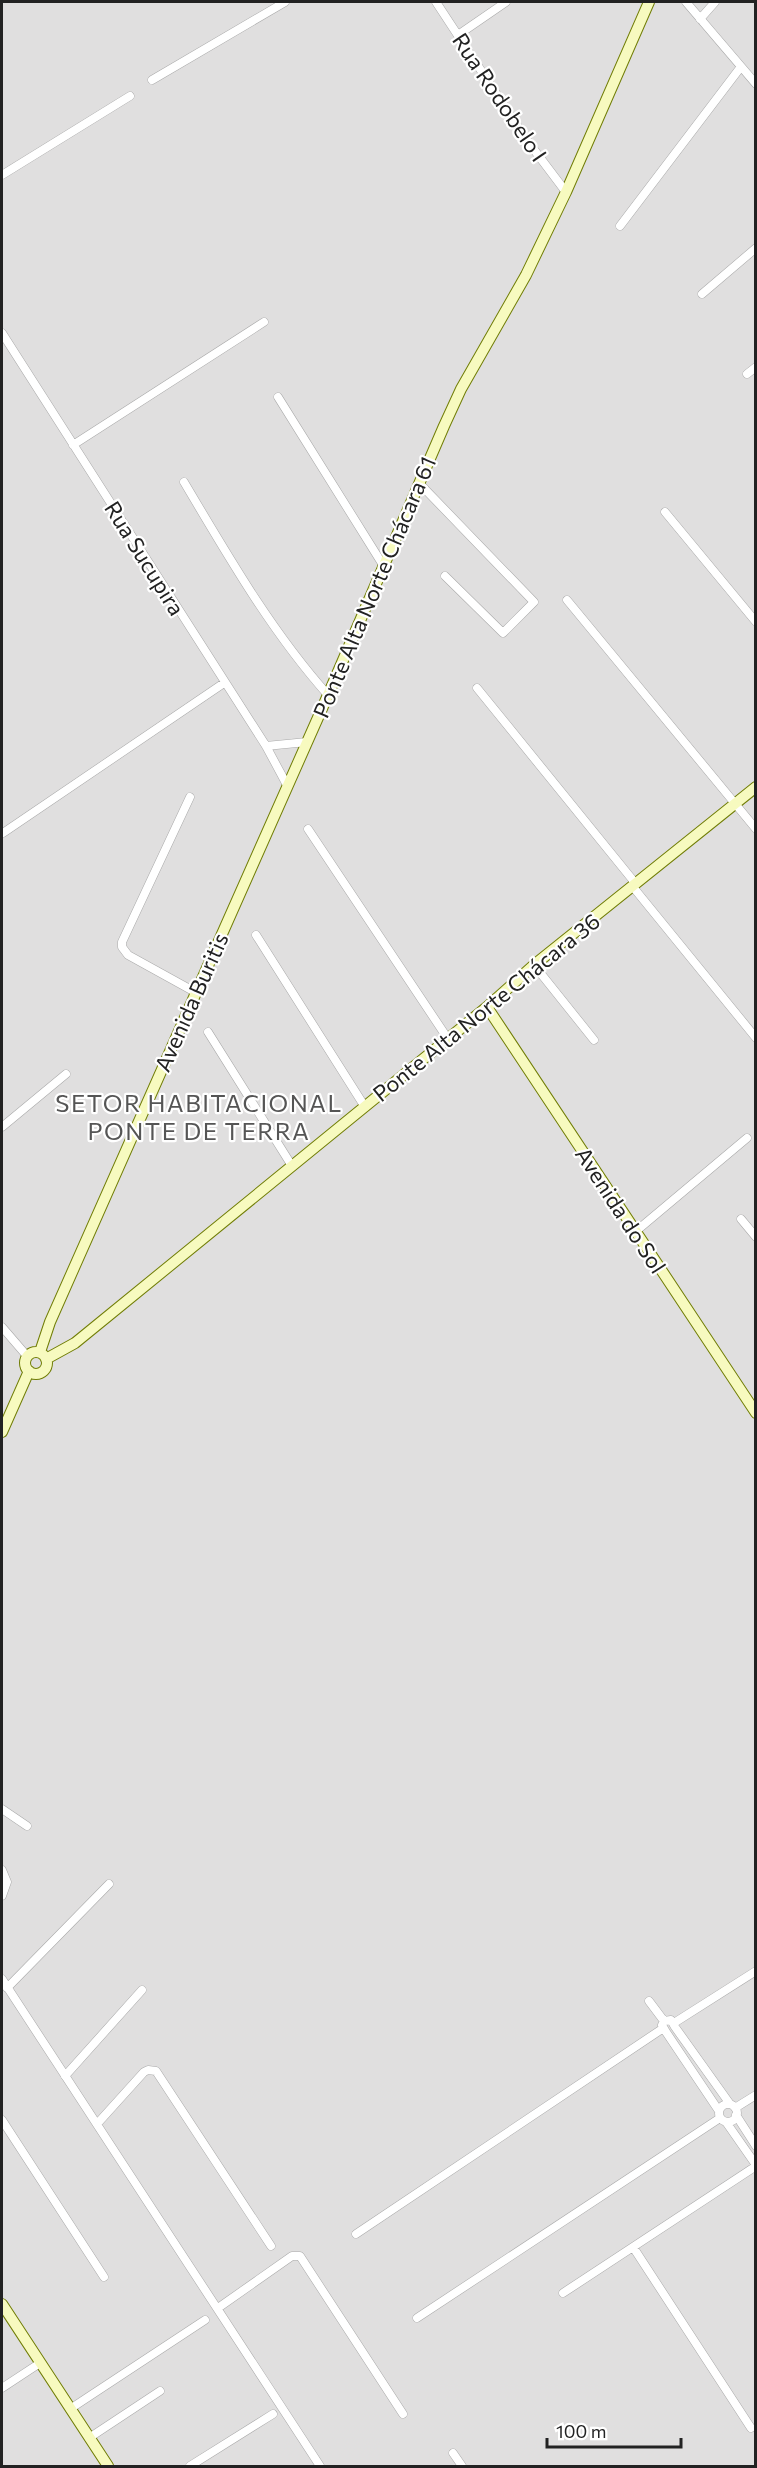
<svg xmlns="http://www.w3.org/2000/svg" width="757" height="2468" font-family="Commissioner,sans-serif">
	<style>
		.residential { fill: #e0dfdf }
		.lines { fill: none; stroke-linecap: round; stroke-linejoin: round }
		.street-casing { stroke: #a9a9a9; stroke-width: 9 }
		.secondary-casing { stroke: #707d05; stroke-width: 12 }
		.street { stroke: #fff; stroke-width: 8 }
		.secondary { stroke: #f7fabf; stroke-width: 10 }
		.labels { text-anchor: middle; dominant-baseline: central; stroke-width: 4.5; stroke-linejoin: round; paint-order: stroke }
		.street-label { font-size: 22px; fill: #222; stroke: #fff }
		.neighbourhood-label { font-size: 24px; letter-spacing: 1.5px; fill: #555; stroke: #fff }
	</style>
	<rect width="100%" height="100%" fill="#f2efe9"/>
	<path class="residential" d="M2,2H755V2466H2Z"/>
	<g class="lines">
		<defs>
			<path id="street" d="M436,2L526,139L566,192
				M686,2L756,84
				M700,19L715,2
				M458,35L506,2
				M152,80L285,2
				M2,175L130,96
				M620,226L740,68
				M702,294L756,248
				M2,333L266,746L287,785
				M747,374L756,367
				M278,397L383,565
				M73,445L264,322
				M184,482C228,556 271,631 328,695
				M419,483L534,602L503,633L445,576
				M665,512L756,622
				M567,600L756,829
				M477,688L636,884
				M266,746L307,742
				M190,797L122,942V947L128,955L195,992
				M308,829L448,1039
				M3,833L224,683
				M633,887L756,1038
				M256,935L365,1107
				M534,965L594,1040
				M208,1032L292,1166
				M2,1127L66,1074
				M741,1219L756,1237
				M635,1232L747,1138
				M2,1327L27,1356
				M2,1809L27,1826
				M2,1870L7,1882L2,1896
				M2,1979L320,2466
				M7,1988L109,1884
				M649,2001L664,2021L662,2025L666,2032
				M664,2021L671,2020L675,2027
				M674,2023L756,1971
				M675,2027L730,2104
				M666,2032L719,2111
				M65,2076L142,1990
				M719 2113a9 9 0 1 1 18 0a9 9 0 1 1-18 0Z
				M735,2108L756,2095
				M736,2115L756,2146
				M2,2120L104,2277
				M726,2122L756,2165
				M97,2124L144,2072L148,2070L156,2071L271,2246
				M356,2234L662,2029
				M633,2247L751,2428
				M563,2293L756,2166
				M218,2308L292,2256H300L403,2414
				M417,2318L720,2118
				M2,2388L40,2363
				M70,2409L205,2320
				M89,2438L160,2391
				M453,2453L462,2466
				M190,2466L273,2414"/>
			<path id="secondary" d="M487,1007L756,1413
				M40,1352L50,1322L328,695L444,426L461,389L526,275L566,192L649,2
				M25 1363a11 11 0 1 1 22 0a11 11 0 1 1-22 0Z
				M46,1359L75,1343L487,1007L534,965L756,787
				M2,1432L29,1371
				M2,2304L108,2466"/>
		</defs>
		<use href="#street" class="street-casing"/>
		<use href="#secondary" class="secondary-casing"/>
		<use href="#street" class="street"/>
		<use href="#secondary" class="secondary"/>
	</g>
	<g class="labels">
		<g class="street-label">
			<text transform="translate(500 97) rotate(56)">Rua Rodobelo I</text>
			<text transform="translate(145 558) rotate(58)">Rua Sucupira</text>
			<text transform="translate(374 587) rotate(-67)">Ponte Alta Norte Chácara 61</text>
			<text transform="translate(191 1002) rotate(-66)">Avenida Buritis</text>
			<text transform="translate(486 1007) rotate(-39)">Ponte Alta Norte Chácara 36</text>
			<text transform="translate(621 1210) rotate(57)">Avenida do Sol</text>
		</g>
		<g class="neighbourhood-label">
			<text x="199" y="1102">SETOR HABITACIONAL<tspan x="199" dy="28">PONTE DE TERRA</tspan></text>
		</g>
	</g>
	<rect width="757" height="2468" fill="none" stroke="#222222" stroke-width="6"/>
	<path d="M547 2438v9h134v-9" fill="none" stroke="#222222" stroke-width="3"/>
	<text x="556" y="2438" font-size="18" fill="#222222" stroke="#ffffff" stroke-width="4.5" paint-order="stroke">100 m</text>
</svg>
